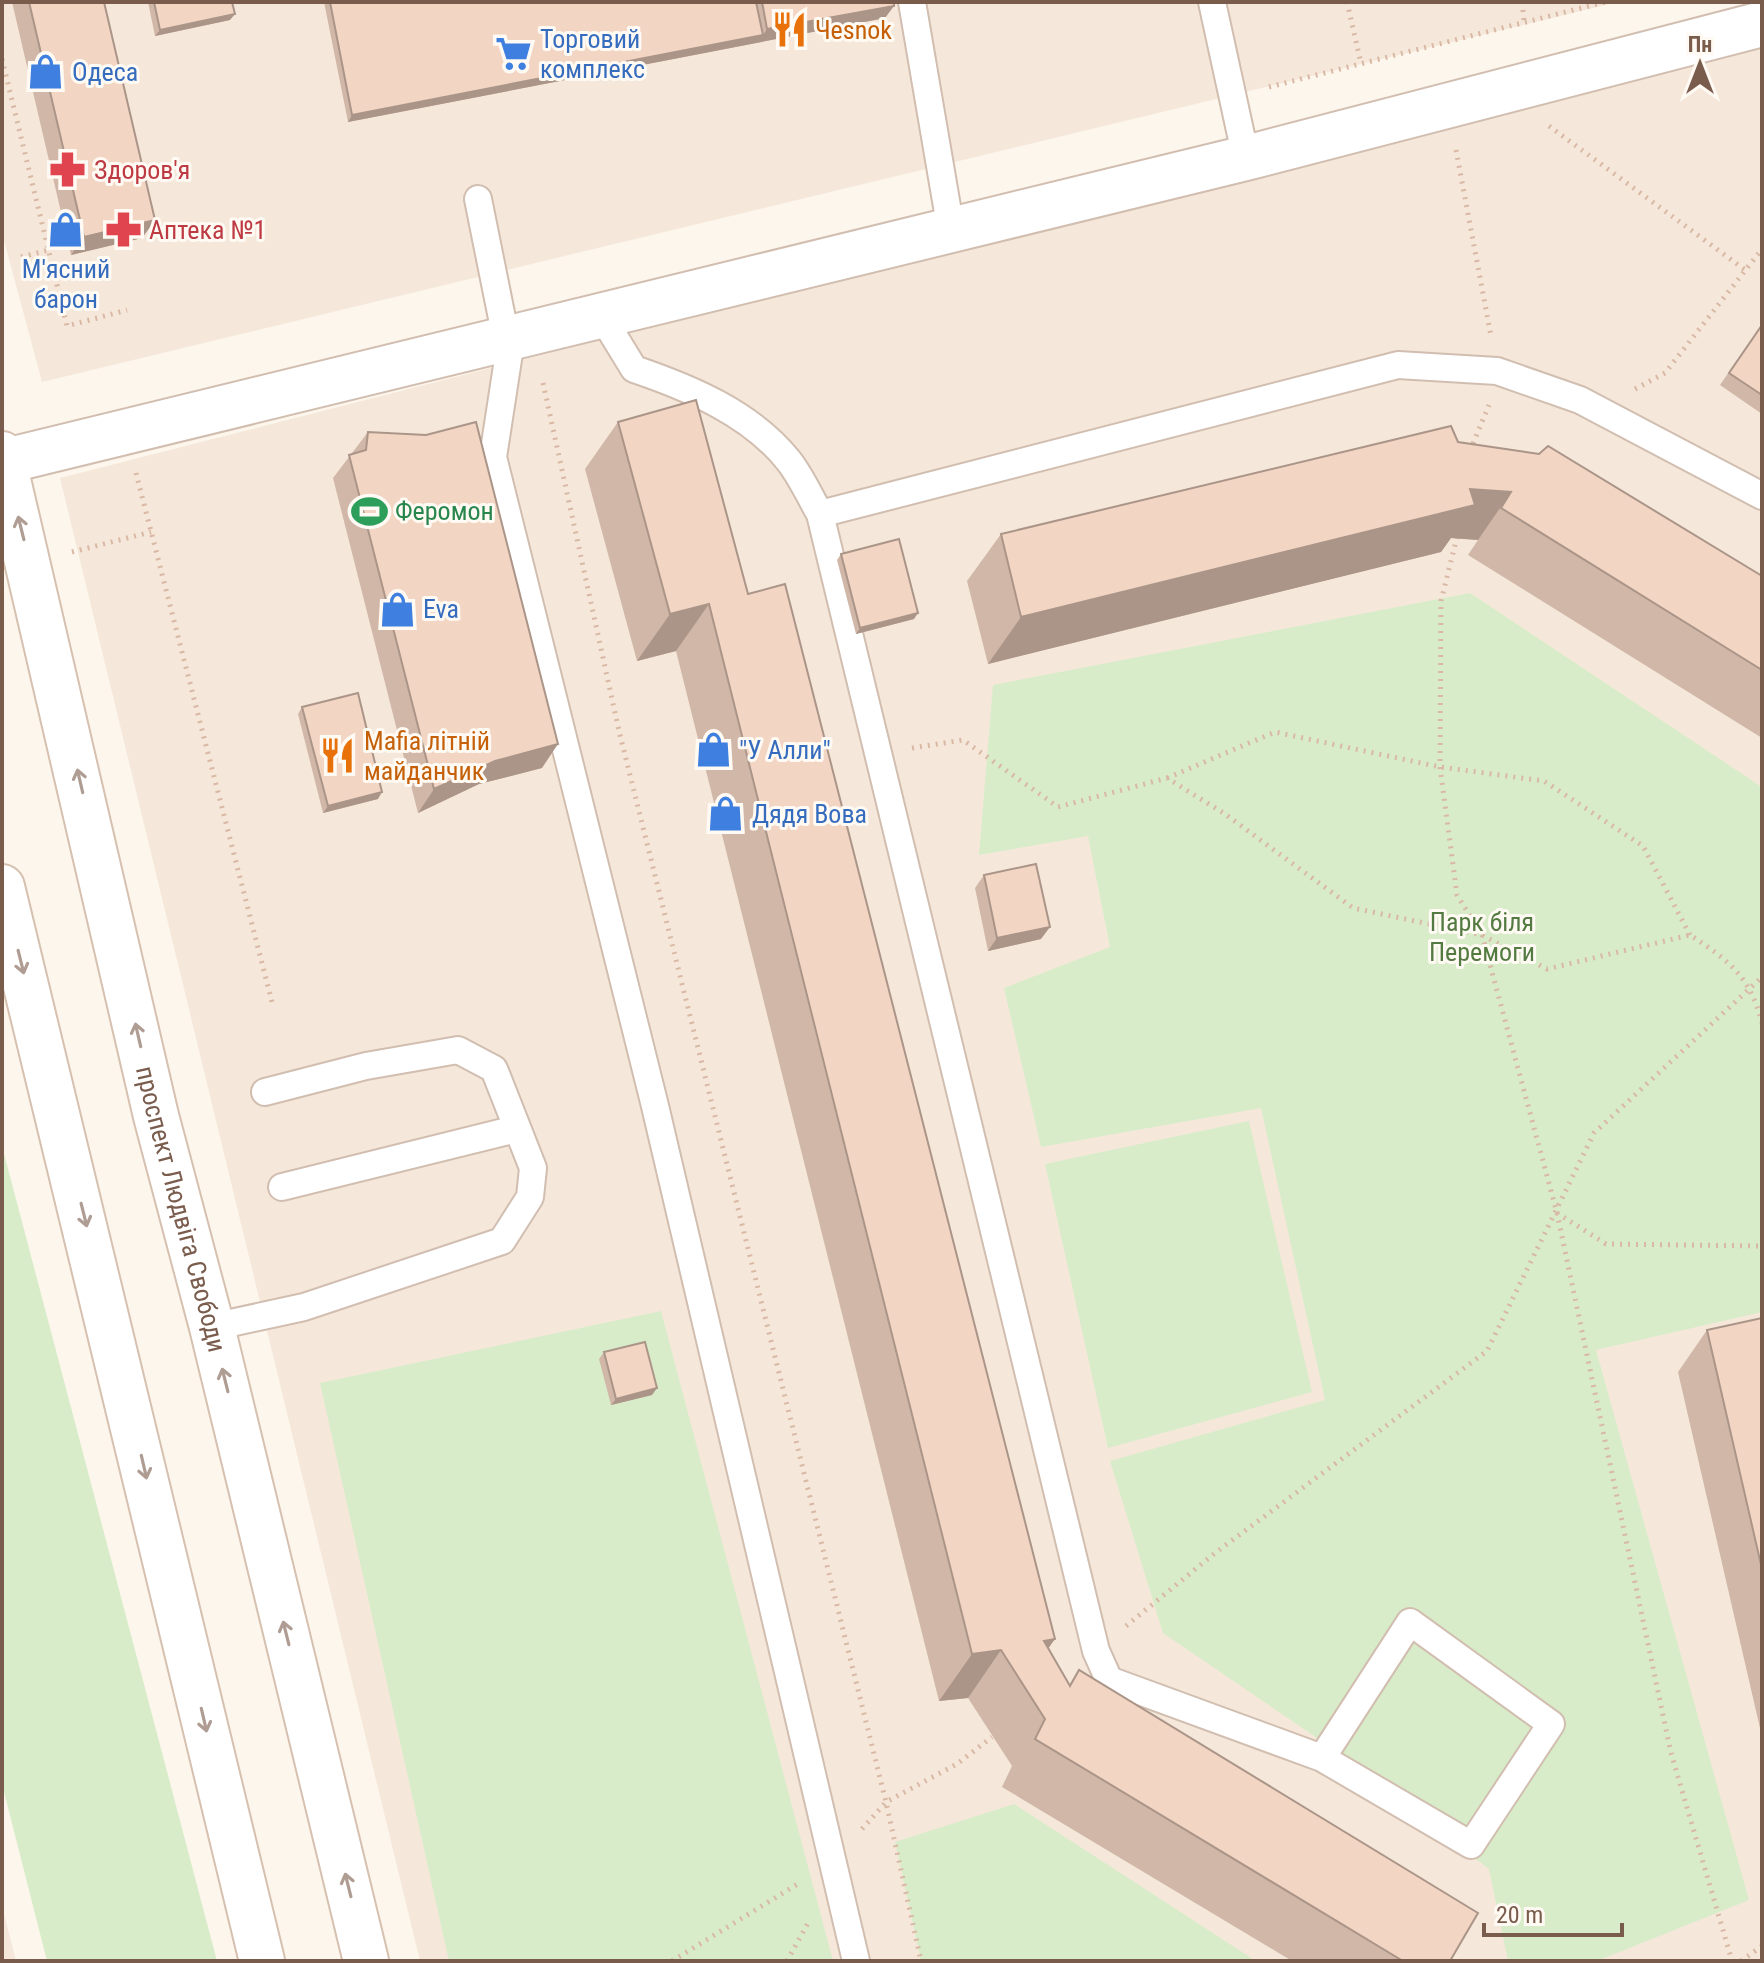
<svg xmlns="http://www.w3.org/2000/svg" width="1764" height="1963" font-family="'Roboto Condensed',sans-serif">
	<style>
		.residential { fill: #f5e8da }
		.green { fill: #d8ecc9 }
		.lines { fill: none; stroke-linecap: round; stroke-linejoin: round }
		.lane-casing { stroke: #d1beb0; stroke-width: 30 }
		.street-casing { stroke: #d1beb0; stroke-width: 48 }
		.secondary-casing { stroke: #d6c0b0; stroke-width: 48 }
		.path { stroke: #d9b8a5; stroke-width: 5; stroke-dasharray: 2 6; stroke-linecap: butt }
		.lane { stroke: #fff; stroke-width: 26 }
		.street { stroke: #fff; stroke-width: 44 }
		.secondary { stroke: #fff; stroke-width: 44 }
		.wall { fill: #d1b7a8 }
		.shaded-wall { fill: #aa9588 }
		.building { fill: #f3d5c3; stroke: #aa9588; stroke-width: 2 }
		.oneway { stroke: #af9d94 }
		.labels { text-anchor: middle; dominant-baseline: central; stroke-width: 6; stroke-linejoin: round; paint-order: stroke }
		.food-label { font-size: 26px; fill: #c56008; stroke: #fffaf3; text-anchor: start }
		.shop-label { font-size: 26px; fill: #366cbe; stroke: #fffaf3; text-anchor: start }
		.health-label { font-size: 26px; fill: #be3a42; stroke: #fffaf3; text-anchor: start }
		.leisure-label { font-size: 26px; fill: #27864d; stroke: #fffaf3; text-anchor: start }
		.park-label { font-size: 26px; fill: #537a41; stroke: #fffaf3 }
		.street-label { font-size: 26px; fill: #7a5c4d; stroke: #fffaf3 }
	</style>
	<rect width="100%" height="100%" fill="#fdf6ec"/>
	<path class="residential" d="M2,2H1618L42,382L2,233Z
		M1762,43V1961H420L60,478Z
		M2,1906L16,1961H2Z"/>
	<path class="green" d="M1470,593L1762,787V1312L1596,1350L1749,1900L1597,1961H1508L1489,1869L1314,1736L1163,1633L1110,1461L1325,1400L1261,1108L1041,1147L1004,988L1110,947L1088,836L979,855L993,685Z
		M1249,1121L1312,1392L1108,1448L1045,1164Z
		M2,1146L217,1961H47L2,1784Z
		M661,1311L833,1961H449L320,1383Z
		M1014,1804L1256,1961H921L895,1842Z"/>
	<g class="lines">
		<defs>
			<path id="lane" d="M912,2L951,230
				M1212,2L1246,158
				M478,199L509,353L493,457L655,1106L856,1961
				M601,315L634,369C690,388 750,413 788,460C801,476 810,497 820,514L1398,365L1497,371L1580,400L1762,496
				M820,514L1096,1651L1109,1680L1322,1758L1471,1845L1551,1724L1410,1622L1322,1758
				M282,1187L516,1129
				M212,1327L304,1307L502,1241L530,1197L533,1168L494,1069L458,1050L366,1066L265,1092"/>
			<path id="street" d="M2,462L1246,158L1762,24"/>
			<g id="secondary">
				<path id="s1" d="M2,454L156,1116L212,1327L366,1961"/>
				<path d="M2,887L262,1961"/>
			</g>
		</defs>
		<use href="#lane" class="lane-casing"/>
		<use href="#street" class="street-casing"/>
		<use href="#secondary" class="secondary-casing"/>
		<path class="path" d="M1347,2L1361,63
			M1522,2L1524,20
			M2,59L67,326L127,310
			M1269,87L1605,2
			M1549,126L1748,272
			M1456,150L1491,336
			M21,257L49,250
			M543,383L619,731L886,1802L921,1961
			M1635,389L1665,373L1762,249
			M1470,451L1489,405
			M136,473L273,1006
			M1457,537L1441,601L1440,767L1457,895L1482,935L1557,1213L1671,1753L1732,1961
			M72,552L151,532
			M912,748L963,740L1058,807L1167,778L1225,814L1353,908L1482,935L1547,969L1690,935C1730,961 1750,977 1762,1023
			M1167,778L1275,732L1440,767L1544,781L1643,846L1690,935
			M1557,1213L1606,1244L1762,1246
			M1126,1626L1215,1553L1487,1351L1594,1133L1762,977
			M862,1829L886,1802L957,1764L992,1737
			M672,1961L801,1882
			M787,1961L808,1923
			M1741,1961L1762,1946"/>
		<use href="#lane" class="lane"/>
		<use href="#street" class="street"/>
		<use href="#secondary" class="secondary"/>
	</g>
	<path class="wall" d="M12,2H104L155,220L142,238L71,255Z
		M148,2H232L230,20L155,36Z
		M324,2H894L885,18L348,122Z
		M1762,324V414L1720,385Z
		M618,422L748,594L1048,1649L1069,1685L1079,1670L1450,1961H1292L1002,1787L1012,1766L968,1698L939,1701L676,651L637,661L585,469Z
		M368,432L542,768L479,784L418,813L333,478Z
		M1458,442L1762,576V738L1468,555L1478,540L1451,538L1441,552L988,664L967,581L1001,534Z
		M841,554L914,619L856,634L837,560Z
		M302,707L378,799L323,813L298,714Z
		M984,875L1041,939L988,951L975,888Z
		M1762,1318V1737L1678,1372L1707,1330Z
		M604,1352L652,1395L611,1405L599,1359Z"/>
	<path class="shaded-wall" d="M894,6L885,18L348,122L352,115L763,35L767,29Z
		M235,14L230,20L155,36L160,30Z
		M155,220L142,238L71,255L84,237Z
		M1470,489L1511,492L1478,540L1451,538L1441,552L988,664L1021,617Z
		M709,604L676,651L637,661L670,614Z
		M918,613L914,619L856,634L860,628Z
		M558,744L542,768L479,784L418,813L434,789L495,761Z
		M382,792L378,799L323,813L328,806Z
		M1050,927L1041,939L988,951L997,938Z
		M657,1388L652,1395L611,1405L616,1399Z
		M1055,1639L1023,1684L1044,1641Z
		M1001,1650L968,1698L939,1701L972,1654Z"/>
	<path class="building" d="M29,2H104L155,220L84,237Z
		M154,2H232L235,14L160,30Z
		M330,2H756L763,35L352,115Z
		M762,2H894V6L767,29Z
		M1762,325V395L1729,373Z
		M696,400L748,594L785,584L1055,1639L1044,1641L1070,1686L1079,1670L1478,1913L1450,1961H1403L1035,1739L1045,1719L1001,1650L972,1654L709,604L670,614L618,422Z
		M476,422L558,744L495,761L434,789L349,455L366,450L368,432L426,435Z
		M1451,426L1458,442L1539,454L1548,446L1762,576V670L1501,508L1511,492L1470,489L1475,505L1021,617L1001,534Z
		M899,539L918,613L860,628L841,554Z
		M358,693L382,792L328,806L302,707Z
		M1036,864L1050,927L997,938L984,875Z
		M1762,1318V1569L1707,1330Z
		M645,1342L657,1388L616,1399L604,1352Z"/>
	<defs><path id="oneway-shaft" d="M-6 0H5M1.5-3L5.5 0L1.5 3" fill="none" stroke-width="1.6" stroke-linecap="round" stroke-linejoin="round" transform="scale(2)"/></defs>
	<g class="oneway">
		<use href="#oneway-shaft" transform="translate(21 528) rotate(-104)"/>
		<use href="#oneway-shaft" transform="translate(80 781) rotate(-103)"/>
		<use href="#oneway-shaft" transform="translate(21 962) rotate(76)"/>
		<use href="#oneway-shaft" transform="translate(138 1035) rotate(-103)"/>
		<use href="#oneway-shaft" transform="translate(84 1215) rotate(76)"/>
		<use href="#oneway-shaft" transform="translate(225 1380) rotate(-104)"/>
		<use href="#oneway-shaft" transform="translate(144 1467) rotate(77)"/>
		<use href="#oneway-shaft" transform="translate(286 1633) rotate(-104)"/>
		<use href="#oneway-shaft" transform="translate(204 1720) rotate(77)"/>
		<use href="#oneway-shaft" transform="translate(348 1885) rotate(-104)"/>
	</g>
	<defs>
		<symbol id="restaurant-bare" viewBox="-9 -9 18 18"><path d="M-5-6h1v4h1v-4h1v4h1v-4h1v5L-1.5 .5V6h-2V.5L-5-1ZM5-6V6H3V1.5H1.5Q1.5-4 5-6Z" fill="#e8710a" stroke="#fffaf3" stroke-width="2.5" paint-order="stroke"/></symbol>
		<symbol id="supermarket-bare" viewBox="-9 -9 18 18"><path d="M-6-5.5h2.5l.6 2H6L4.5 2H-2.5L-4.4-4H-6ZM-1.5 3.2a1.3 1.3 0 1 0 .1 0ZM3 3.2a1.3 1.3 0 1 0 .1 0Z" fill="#3f7fe0" stroke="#fffaf3" stroke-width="2.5" paint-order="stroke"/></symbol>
		<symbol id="shop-bare" viewBox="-9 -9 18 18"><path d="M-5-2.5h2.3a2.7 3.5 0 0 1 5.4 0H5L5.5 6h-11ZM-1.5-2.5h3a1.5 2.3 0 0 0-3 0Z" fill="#3f7fe0" stroke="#fffaf3" stroke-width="2.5" paint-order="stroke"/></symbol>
		<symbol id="pharmacy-bare" viewBox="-9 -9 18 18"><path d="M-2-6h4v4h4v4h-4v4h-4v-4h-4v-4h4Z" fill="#e0444e" stroke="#fffaf3" stroke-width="2.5" paint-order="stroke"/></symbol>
		<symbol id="stadium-bare" viewBox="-9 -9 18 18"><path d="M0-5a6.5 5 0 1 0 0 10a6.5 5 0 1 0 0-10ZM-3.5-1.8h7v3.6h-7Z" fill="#2e9e5b" stroke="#fffaf3" stroke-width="2.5" paint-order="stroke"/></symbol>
	</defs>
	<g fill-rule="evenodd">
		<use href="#restaurant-bare" x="764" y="4" width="51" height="51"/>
		<use href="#supermarket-bare" x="488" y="28" width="51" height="51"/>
		<use href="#shop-bare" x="20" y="46" width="51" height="51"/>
		<use href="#pharmacy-bare" x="42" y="144" width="51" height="51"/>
		<use href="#shop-bare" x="40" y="204" width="51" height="51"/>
		<use href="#pharmacy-bare" x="98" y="204" width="51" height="51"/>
		<use href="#stadium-bare" x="344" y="486" width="51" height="51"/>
		<use href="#shop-bare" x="372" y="584" width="51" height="51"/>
		<use href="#shop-bare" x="688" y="724" width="51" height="51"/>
		<use href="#restaurant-bare" x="312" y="730" width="51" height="51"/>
		<use href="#shop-bare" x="700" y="788" width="51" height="51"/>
	</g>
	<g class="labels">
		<g class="food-label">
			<text x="815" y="30">Чеsnok</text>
			<text x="364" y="741">Mafia літній<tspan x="364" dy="30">майданчик</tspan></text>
		</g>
		<g class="shop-label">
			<text x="540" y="39">Торговий<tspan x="540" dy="30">комплекс</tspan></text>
			<text x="72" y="72">Одеса</text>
			<text x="66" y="269" text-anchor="middle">М'ясний<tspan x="66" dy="30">барон</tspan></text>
			<text x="423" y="609">Eva</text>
			<text x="739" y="750">"У Алли"</text>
			<text x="752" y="814">Дядя Вова</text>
		</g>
		<g class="health-label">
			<text x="94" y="170">Здоров'я</text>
			<text x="149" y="230">Аптека №1</text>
		</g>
		<g class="leisure-label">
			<text x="395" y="511">Феромон</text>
		</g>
		<g class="park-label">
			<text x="1482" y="922">Парк біля<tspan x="1482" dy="30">Перемоги</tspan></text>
		</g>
		<g class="street-label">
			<text stroke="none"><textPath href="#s1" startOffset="776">проспект Людвіга Свободи</textPath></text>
		</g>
	</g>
	<rect width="1764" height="1963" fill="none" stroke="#7a5c4d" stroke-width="8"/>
	<g transform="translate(1700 64)" stroke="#fffaf3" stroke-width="6" paint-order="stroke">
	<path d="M0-6L14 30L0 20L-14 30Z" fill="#7a5c4d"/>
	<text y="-12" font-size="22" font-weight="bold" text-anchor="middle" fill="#7a5c4d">Пн</text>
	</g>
	<path d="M1484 1923v12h138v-12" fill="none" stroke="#7a5c4d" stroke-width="4"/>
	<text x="1496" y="1923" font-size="24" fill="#7a5c4d" stroke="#fffaf3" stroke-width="6" paint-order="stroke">20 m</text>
</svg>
